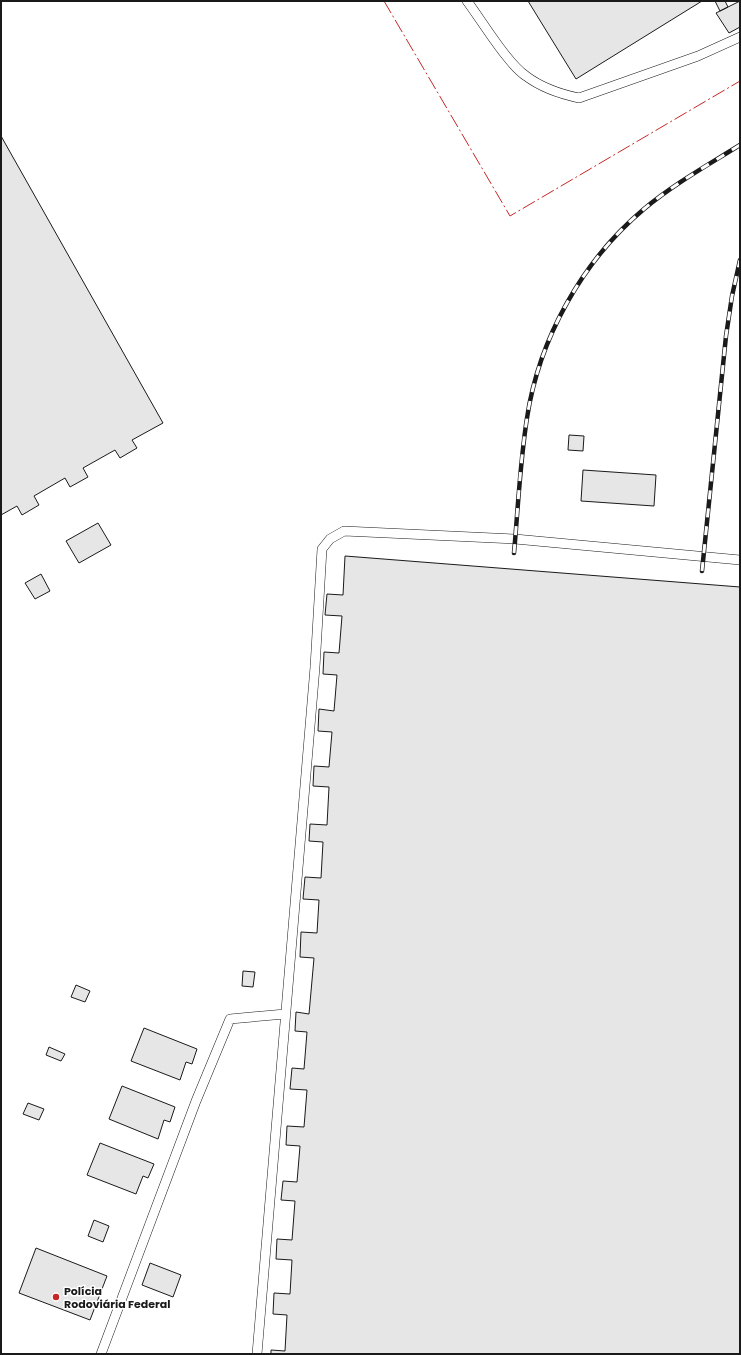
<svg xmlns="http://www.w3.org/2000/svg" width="741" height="1355" font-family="Poppins,sans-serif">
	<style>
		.building { fill: #e6e6e6; stroke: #1a1a1a }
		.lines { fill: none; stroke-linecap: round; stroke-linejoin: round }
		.lane-casing { stroke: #1a1a1a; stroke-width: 10 }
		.lane { stroke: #fff; stroke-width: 9 }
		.rail-casing { stroke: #1a1a1a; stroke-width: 4.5 }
		.rail { stroke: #fff; stroke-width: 3; stroke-dasharray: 9; stroke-linecap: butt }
		.power { stroke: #c62828; stroke-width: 1; stroke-dasharray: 14 3 2 3; stroke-linecap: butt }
		.poi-dot { fill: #c62828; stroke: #fff; stroke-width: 1.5 }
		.labels { text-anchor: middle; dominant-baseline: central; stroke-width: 3; stroke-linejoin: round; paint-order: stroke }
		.poi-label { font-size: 11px; font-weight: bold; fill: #1a1a1a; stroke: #fff; text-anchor: start }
	</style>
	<rect width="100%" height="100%" fill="#fff"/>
	<path class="building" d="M528,1H702L576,79Z
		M715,1H725L728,7L720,11Z
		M740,1V27L729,33L716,13Z
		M1,136L163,423L132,440L137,448L120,458L115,450L83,468L88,477L70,487L65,478L34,496L39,505L22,515L17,506L1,515Z
		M569,435L584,436L583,451L568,450Z
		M583,470L656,475L654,506L581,501Z
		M98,523L111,545L79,563L66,541Z
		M345,556L740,587V1354H271V1350L285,1351L287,1315L273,1314L274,1293L290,1294L292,1260L276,1259L277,1239L292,1240L295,1201L281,1200L283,1181L297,1182L300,1146L286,1145L287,1126L304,1127L307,1090L290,1089L292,1068L304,1069L307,1032L295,1031L296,1012L309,1014L314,958L300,957L301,932L317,933L319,900L303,899L305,877L321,878L323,842L309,841L310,824L327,825L329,787L313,786L314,766L329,767L332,732L318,731L319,709L334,711L337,675L323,674L324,652L339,653L342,616L325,615L327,594L343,595Z
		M41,574L50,591L35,599L25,583Z
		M243,971L255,972L253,987L242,986Z
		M76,985L90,991L85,1002L71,997Z
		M144,1028L197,1049L192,1064L186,1062L180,1080L131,1061Z
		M49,1047L65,1054L61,1061L46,1055Z
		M122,1086L175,1107L170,1122L164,1120L158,1139L109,1119Z
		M28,1103L44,1109L39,1120L23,1114Z
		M100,1143L154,1164L148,1178L143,1176L136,1194L87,1175Z
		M94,1220L109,1226L103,1242L88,1236Z
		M36,1248L107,1276L90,1320L19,1293Z
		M150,1263L181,1275L173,1297L142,1285Z"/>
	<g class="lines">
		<defs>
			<path id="lane" d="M467,1C482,21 507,63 526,76C542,88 560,94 579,98L698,56L740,37
				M101,1354L196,1101L230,1019L285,1014
				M257,1354L315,667L322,549L330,539L344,531L515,539L740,560"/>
		</defs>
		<use href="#lane" class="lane-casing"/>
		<use href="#lane" class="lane"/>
		<defs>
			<path id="rail" d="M514,553C518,508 520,462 527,418C539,338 583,260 644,209C674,184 708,165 740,145
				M702,571L726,336L732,296L740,260"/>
		</defs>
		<use href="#rail" class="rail-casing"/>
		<use href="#rail" class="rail"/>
		<path class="power" d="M384,1L510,216L740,81"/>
	</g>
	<circle class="poi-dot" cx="56" cy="1297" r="4"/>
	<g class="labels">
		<g class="poi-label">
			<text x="64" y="1291">Polícia<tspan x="64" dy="13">Rodoviária Federal</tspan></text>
		</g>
	</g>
	<rect width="741" height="1355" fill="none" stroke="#1a1a1a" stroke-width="4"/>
</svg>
